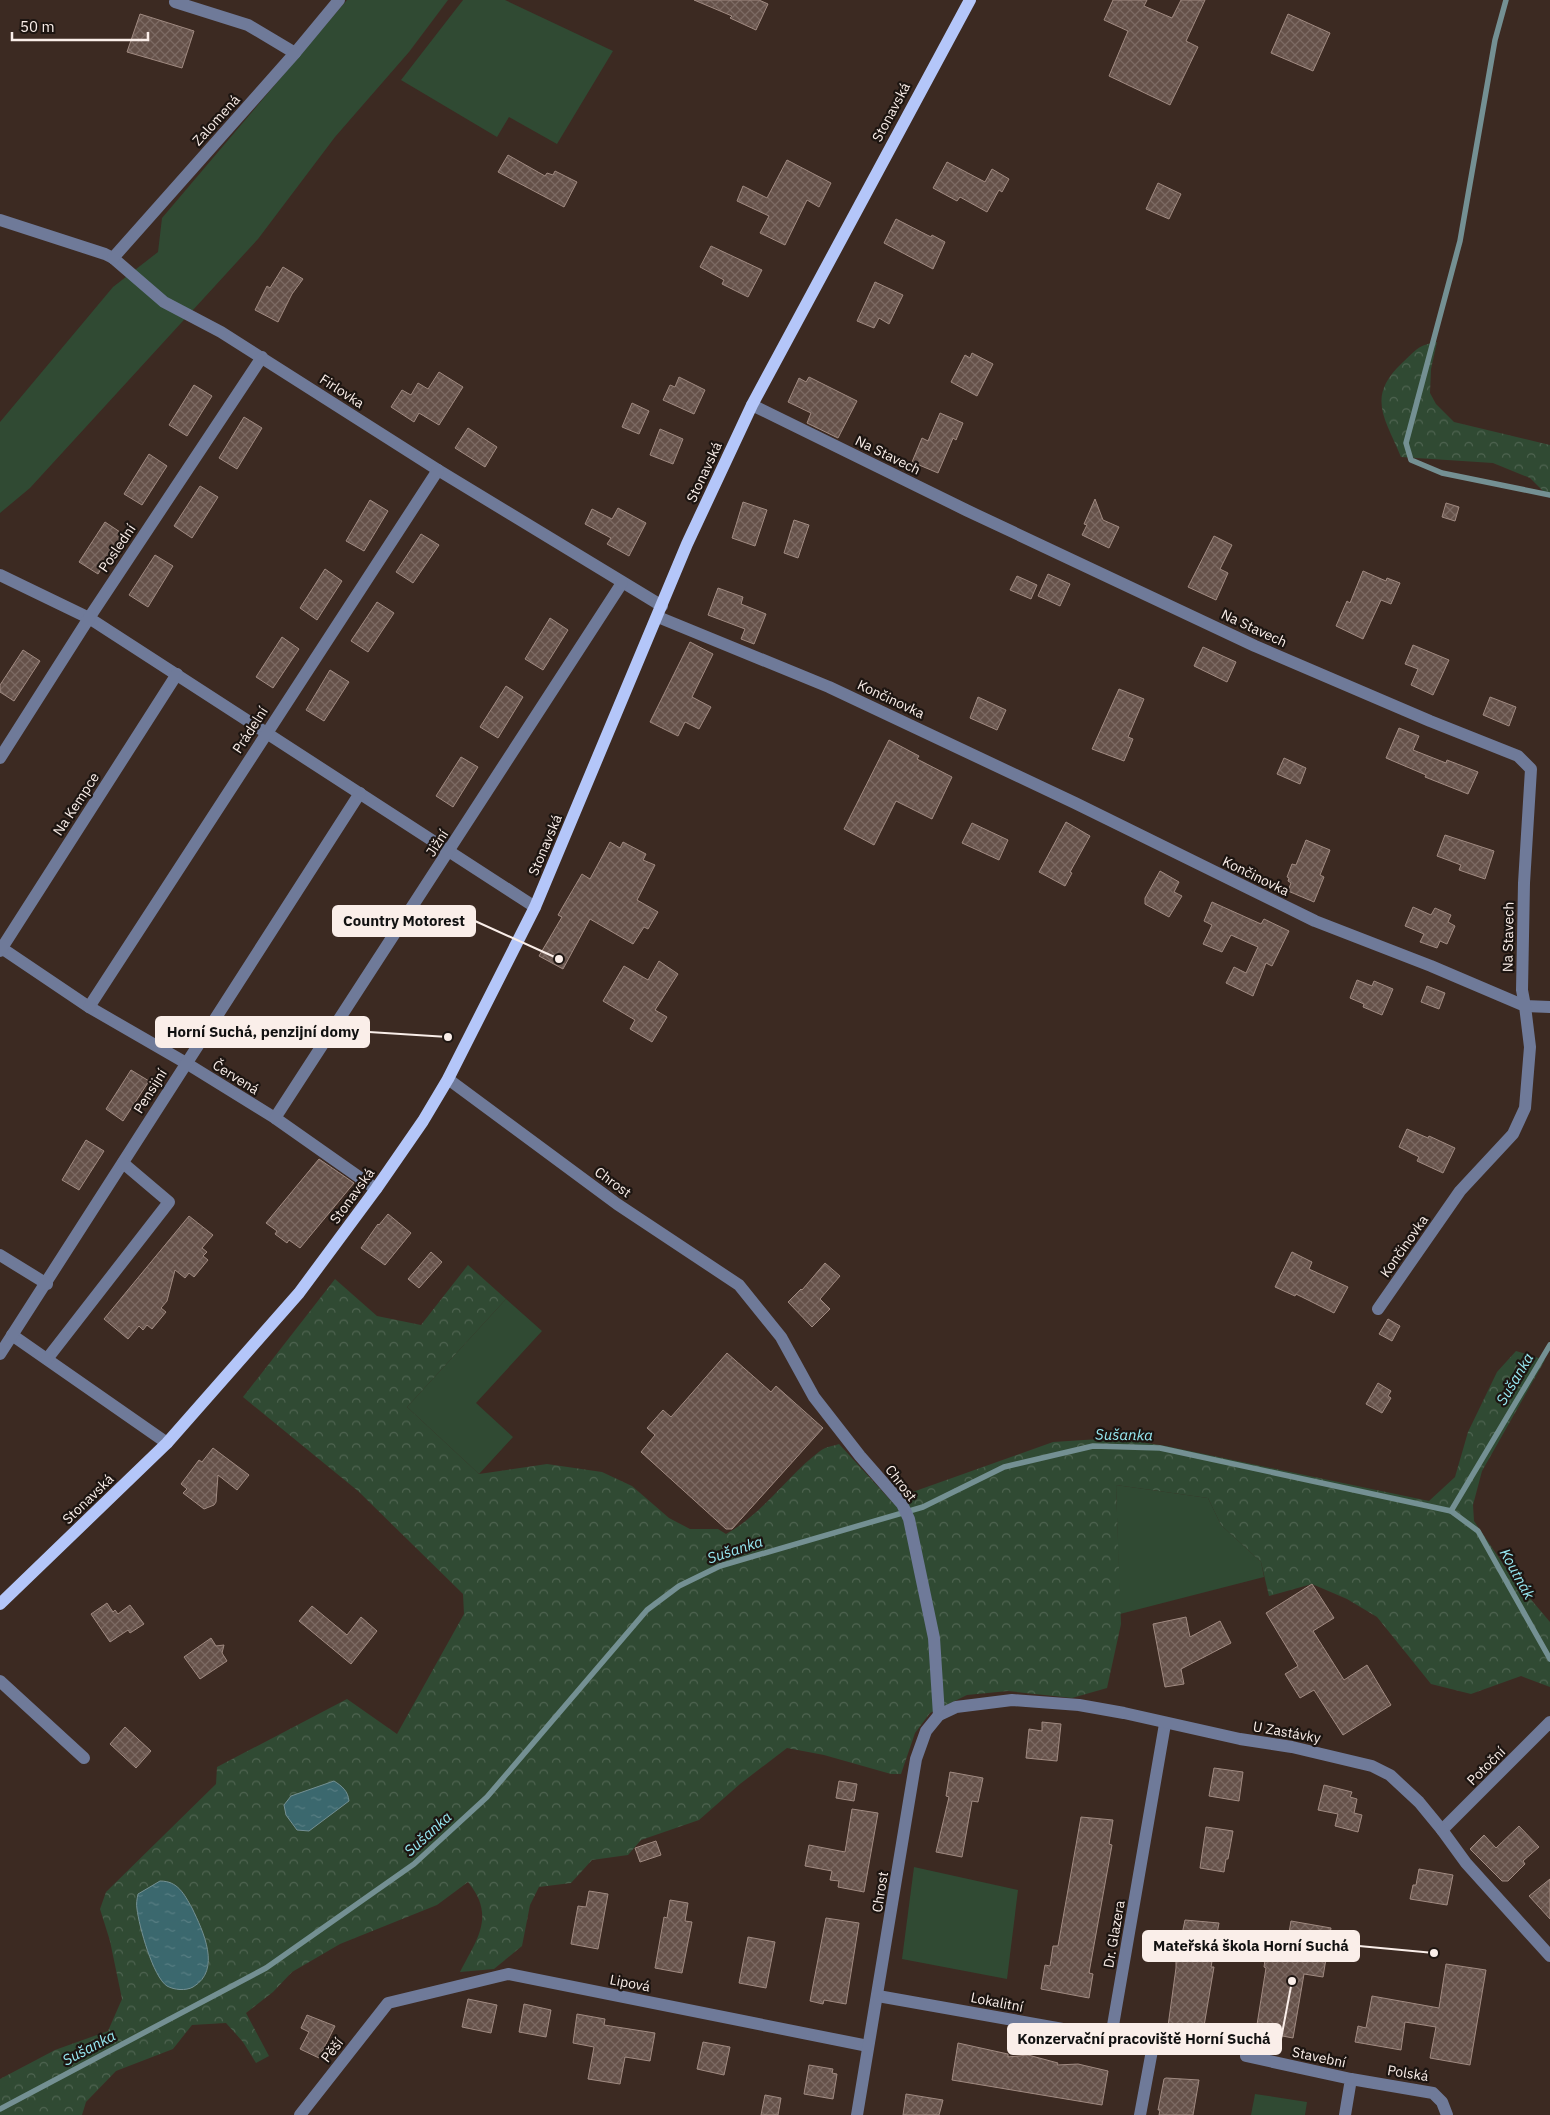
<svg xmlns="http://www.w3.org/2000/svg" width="1550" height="2115" font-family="'IBM Plex Sans',sans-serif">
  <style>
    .green { fill: #304a33 }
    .forest { fill: url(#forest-crowns) }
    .water { fill: url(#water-ripples); stroke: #749093 }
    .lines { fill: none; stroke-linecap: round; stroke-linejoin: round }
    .stream { stroke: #749093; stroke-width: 5.5 }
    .building { fill: url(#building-cross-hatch); stroke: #a08a81 }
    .minor { stroke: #6f7a99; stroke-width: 12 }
    .major { stroke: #b4c6f9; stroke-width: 12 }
    .labels { text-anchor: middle; stroke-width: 4.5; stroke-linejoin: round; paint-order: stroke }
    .street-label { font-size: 14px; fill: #faeee9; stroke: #1d1511 }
    .water-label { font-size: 15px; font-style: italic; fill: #97e9f3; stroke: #1d1511 }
    .leader { fill: none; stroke: #faeee9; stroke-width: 2 }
    .callout-dot { fill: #faeee9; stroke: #1d1511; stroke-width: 2 }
    .callout { fill: #faeee9; stroke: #faeee9; stroke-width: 2 }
    .callout-label { font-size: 15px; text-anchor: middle; font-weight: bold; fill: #111 }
  </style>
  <defs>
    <pattern id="forest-crowns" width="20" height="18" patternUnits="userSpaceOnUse" patternTransform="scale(1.25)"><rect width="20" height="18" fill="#304a33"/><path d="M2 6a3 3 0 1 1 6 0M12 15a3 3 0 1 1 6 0" fill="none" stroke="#4f6451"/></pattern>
    <pattern id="water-ripples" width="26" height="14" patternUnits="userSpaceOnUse" patternTransform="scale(1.25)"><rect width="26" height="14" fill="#3b686e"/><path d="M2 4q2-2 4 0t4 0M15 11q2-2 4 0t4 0" fill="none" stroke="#587e83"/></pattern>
    <pattern id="building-cross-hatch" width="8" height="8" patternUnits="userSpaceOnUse" patternTransform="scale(1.25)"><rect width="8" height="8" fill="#655149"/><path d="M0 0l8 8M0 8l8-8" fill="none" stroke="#7c6a63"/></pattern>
  </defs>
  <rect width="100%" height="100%" fill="#3c2a22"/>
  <g class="green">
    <polygon points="347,0 448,0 409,52 335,137 258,239 30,488 0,513 0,422 113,287 158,252 162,218"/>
    <polygon points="463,0 505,0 613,51 557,144 509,117 497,137 401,80"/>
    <polygon points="506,1299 542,1331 476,1403 513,1437 479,1474 407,1407"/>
    <polygon points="1116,1485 1208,1498 1221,1525 1261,1562 1264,1577 1120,1614"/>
    <polygon points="914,1867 1018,1890 1007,1979 902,1959"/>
    <polygon points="1255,2094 1307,2102 1305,2115 1251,2115"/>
  </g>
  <g class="forest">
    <path d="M1437,342L1431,369L1430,393L1436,404L1454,422L1550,445V498L1530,478L1493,463L1401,457C1385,418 1366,397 1402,363C1416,350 1418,345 1437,342Z"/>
    <path d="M468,1265L506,1299L407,1407L479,1474L547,1464L602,1472L632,1486L669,1518L690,1529H718L726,1534C763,1514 787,1476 820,1451C825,1447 833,1446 839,1444L893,1503L907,1494L1053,1442L1115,1438L1166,1446L1429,1501L1455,1477L1468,1432L1497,1372L1516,1351L1545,1360L1482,1471L1473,1505L1474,1521L1512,1577L1550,1622V1687L1521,1676L1471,1694L1431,1684L1377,1617L1347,1599L1312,1584L1269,1596L1261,1562L1221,1525L1208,1498L1116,1485L1121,1624L1107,1688L1072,1698L1008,1691L967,1695L930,1713L915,1733L901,1774H891L824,1755L787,1748L740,1784L699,1820L641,1840L628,1855L592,1860L571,1883L539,1887L530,1905L522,1946L494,1969L460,1972C477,1939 496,1916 468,1882L437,1905L340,1944L292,1972L273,1992L246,2013L269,2056L256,2063L243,2042L226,2023L192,2025L173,2049L116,2071L86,2102L82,2115H0V2079L55,2050L108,2031L122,1999L110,1941L100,1909L106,1892L216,1784L217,1767L347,1699L397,1734L464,1614L463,1594L358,1491L243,1397L335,1279L377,1316L421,1325Z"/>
  </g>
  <g class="water">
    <path d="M334,1781C342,1786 348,1791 349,1801L309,1831L297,1830L286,1815L284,1805L291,1796Z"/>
    <path d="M160,1881C178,1881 184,1894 192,1908C203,1931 222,1970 193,1987C186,1991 174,1990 167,1986C153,1977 139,1926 137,1909C136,1904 137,1899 138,1894Z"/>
  </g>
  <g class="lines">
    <g class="stream">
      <polyline points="1506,0 1495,40 1460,241 1406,443 1411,460 1442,473 1550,495"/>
      <polyline points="1451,1511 1478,1531 1550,1659"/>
      <polyline points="0,2109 266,1968 414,1864 487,1797 647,1610 679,1586 720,1566 923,1507 1004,1467 1093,1446 1160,1448 1451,1511 1550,1345"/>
    </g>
  </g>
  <g class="building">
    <polygon points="694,0 759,0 768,4 756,30 730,18 732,16"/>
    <polygon points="1113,0 1147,0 1144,6 1172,18 1181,0 1205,0 1186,41 1198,47 1170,105 1109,76 1128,31 1104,20"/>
    <polygon points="140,14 194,31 182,68 127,52"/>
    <polygon points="1288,14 1330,33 1313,71 1271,53"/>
    <polygon points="508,155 545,176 547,173 553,175 555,171 577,182 564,207 498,172"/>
    <polygon points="787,160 831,183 819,207 807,200 785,245 760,233 769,216 737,201 743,186 767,198"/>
    <polygon points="947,162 985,182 992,169 1009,179 1002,192 999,190 987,212 960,197 957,201 933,188"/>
    <polygon points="1158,183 1181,194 1169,219 1146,209"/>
    <polygon points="896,219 931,237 932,235 945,242 933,269 884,243"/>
    <polygon points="711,246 762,270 748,297 722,284 724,280 700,267"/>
    <polygon points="283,267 303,279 292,294 278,322 255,310 267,286 270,288"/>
    <polygon points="875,282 903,295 889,324 879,318 874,328 857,321"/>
    <polygon points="972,353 993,364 977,396 951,382 965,355 970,358"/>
    <polygon points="439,372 463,387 439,425 419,413 414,422 391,407 402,390 411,395 418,383 428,389"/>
    <polygon points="679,377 705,390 694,414 663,400 670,385 675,387"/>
    <polygon points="809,377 857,401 838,438 807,423 811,413 788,402 799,378 806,382"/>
    <polygon points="194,385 212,396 187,436 169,425"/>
    <polygon points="632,403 649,411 639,434 622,427"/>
    <polygon points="940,413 963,423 956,440 953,438 938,473 912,462 922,438 928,441"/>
    <polygon points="244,417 262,428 237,469 219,458"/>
    <polygon points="468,428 497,447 485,467 455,448"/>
    <polygon points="660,429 683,439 673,464 650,455"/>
    <polygon points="149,454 167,466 142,505 124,494"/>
    <polygon points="200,486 218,497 192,538 174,526"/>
    <polygon points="1095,499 1103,520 1119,527 1109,548 1082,535 1087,525 1084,524"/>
    <polygon points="370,500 388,511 364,551 346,541"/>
    <polygon points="743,502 767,510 755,546 732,538"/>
    <polygon points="1446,503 1459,507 1455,521 1442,517"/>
    <polygon points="618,508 646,523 629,556 607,544 611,538 585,524 592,509 612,519"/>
    <polygon points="794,520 809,525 798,558 784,553"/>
    <polygon points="105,522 123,534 98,574 79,562"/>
    <polygon points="421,534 439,545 413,583 396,572"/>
    <polygon points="1214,536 1232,545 1220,569 1228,573 1216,600 1188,587"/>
    <polygon points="155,555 173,566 148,607 129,595"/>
    <polygon points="325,569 342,581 317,620 300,608"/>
    <polygon points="1363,571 1386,581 1387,578 1400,583 1391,604 1381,600 1363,639 1336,626 1347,601 1350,603"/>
    <polygon points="1048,574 1070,584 1060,606 1038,596"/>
    <polygon points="1017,576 1037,585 1031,599 1010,590"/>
    <polygon points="718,588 743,597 741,604 766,614 754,644 741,639 745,629 708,615"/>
    <polygon points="377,602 394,613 368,652 351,641"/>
    <polygon points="550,618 568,630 543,670 525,659"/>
    <polygon points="282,637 299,649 273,688 256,677"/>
    <polygon points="690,642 713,654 692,697 711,707 699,729 685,722 678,736 650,722"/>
    <polygon points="1413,645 1449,660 1433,695 1411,685 1418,669 1405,664"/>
    <polygon points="1203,647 1236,662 1227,682 1194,666"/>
    <polygon points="23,650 40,661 14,701 0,692 0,685"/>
    <polygon points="330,670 349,682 324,721 306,710"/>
    <polygon points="506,686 523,697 498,738 480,727"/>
    <polygon points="1119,689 1144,699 1128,737 1133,739 1124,761 1092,749"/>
    <polygon points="978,697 1006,710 997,730 970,718"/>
    <polygon points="1490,697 1516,707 1509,726 1483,715"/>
    <polygon points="1399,728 1419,736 1413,750 1446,763 1447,760 1478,772 1468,794 1425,777 1426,775 1386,758"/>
    <polygon points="889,740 919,756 917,759 952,777 932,819 896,801 874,845 844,829"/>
    <polygon points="461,757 478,767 453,807 436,796"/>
    <polygon points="1284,758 1306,768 1300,784 1277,774"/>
    <polygon points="1066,822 1090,836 1070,872 1072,873 1065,886 1039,872"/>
    <polygon points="972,823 1008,840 999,860 962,843"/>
    <polygon points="1445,835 1494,851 1485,879 1459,870 1461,865 1437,856"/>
    <polygon points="1306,840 1330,850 1320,875 1324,877 1314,902 1288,891 1291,883 1288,881 1289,878 1287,877 1292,864 1296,865"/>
    <polygon points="610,842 620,848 623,842 646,854 643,860 655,865 637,900 658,912 648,929 644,927 633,944 590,919 563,969 539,956 562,917 558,915 582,874 590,879"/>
    <polygon points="1160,871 1179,882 1174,892 1182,896 1169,917 1145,904 1145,898"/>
    <polygon points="1212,902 1261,924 1264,919 1289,931 1272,966 1266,963 1253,996 1226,983 1234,967 1246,973 1258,947 1231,935 1222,952 1203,944 1212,925 1204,921"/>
    <polygon points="1413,907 1431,915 1435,908 1451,915 1448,922 1455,926 1447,944 1440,941 1437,948 1420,942 1424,934 1405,926"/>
    <polygon points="659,961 678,974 655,1010 667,1017 652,1042 630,1029 635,1020 603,1001 624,966 648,980"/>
    <polygon points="1357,980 1372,986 1374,981 1393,989 1382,1015 1363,1007 1364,1004 1350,998"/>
    <polygon points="1427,986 1445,993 1439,1009 1421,1002"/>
    <polygon points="131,1070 149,1081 123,1121 106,1109"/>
    <polygon points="1407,1129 1428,1138 1429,1136 1455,1148 1443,1173 1417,1161 1419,1157 1399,1147"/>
    <polygon points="86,1140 104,1151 79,1190 62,1180"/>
    <polygon points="319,1159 354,1183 300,1248 289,1240 287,1243 275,1234 277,1231 266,1223"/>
    <polygon points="388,1214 411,1233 385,1265 361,1248 378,1224 379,1225"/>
    <polygon points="189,1216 213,1235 202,1248 207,1252 203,1256 208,1260 194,1277 189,1273 185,1278 175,1270 167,1301 161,1308 166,1312 152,1329 147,1325 143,1330 139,1326 128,1339 104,1319"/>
    <polygon points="431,1252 442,1262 419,1288 408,1279"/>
    <polygon points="1292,1252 1312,1262 1309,1269 1348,1287 1334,1313 1296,1294 1295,1296 1275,1287"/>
    <polygon points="825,1263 840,1276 820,1299 830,1309 812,1327 788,1302 801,1289 802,1290"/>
    <polygon points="1388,1319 1400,1326 1392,1341 1379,1334"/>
    <polygon points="727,1353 771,1392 776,1386 823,1428 732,1529 726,1529 641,1452 655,1435 647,1428 663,1410 671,1417"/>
    <polygon points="1378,1383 1391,1391 1388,1396 1391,1398 1382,1413 1366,1404"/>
    <polygon points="213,1448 249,1475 237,1490 218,1475 216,1502 214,1505 204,1509 183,1493 187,1489 181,1484 199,1460 202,1462"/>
    <polygon points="1312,1584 1334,1618 1313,1631 1344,1680 1367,1665 1391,1705 1343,1735 1314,1690 1300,1698 1285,1674 1298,1666 1266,1613"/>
    <polygon points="107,1603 113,1612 115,1610 118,1614 130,1605 144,1624 130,1633 128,1630 110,1642 91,1614"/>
    <polygon points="312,1606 347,1635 361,1617 377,1631 351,1664 299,1621"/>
    <polygon points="1186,1617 1190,1637 1220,1621 1231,1643 1181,1669 1184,1684 1165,1687 1153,1624"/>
    <polygon points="211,1638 216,1646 224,1645 222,1653 227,1661 200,1679 184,1657"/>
    <polygon points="1042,1722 1061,1724 1057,1761 1026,1758 1029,1729 1042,1731"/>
    <polygon points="125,1727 151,1751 136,1768 110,1744"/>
    <polygon points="1214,1768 1243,1772 1239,1801 1209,1796"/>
    <polygon points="950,1772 983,1778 978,1802 972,1801 962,1857 936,1852 949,1797 946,1796"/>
    <polygon points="839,1781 857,1784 854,1801 836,1798"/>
    <polygon points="1324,1785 1352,1792 1350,1797 1357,1799 1354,1813 1362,1815 1358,1832 1335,1826 1338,1814 1318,1810"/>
    <polygon points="852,1809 878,1813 864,1892 838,1887 839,1881 830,1880 832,1871 805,1866 809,1845 845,1852"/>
    <polygon points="1081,1817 1113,1820 1109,1844 1112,1845 1089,1973 1093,1974 1089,1998 1041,1989 1045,1965 1050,1966 1053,1946 1058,1946"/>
    <polygon points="1519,1826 1539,1847 1523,1861 1525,1864 1508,1881 1502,1881 1470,1849 1484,1835 1496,1848"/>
    <polygon points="1206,1827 1233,1831 1228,1859 1226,1859 1224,1872 1200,1868"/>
    <polygon points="656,1841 661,1855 640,1862 635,1848"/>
    <polygon points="1419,1869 1453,1875 1447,1905 1410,1899 1413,1885 1416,1885"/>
    <polygon points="1550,1879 1550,1919 1529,1896"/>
    <polygon points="589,1891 608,1894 598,1949 571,1944 578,1906 586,1907"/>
    <polygon points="670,1900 688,1903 685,1921 692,1922 682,1973 655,1968 664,1917 667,1918"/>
    <polygon points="826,1918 859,1923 846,2004 824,2000 823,2004 810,2001"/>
    <polygon points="1185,1920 1219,1923 1211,1967 1214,1967 1203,2032 1168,2026 1176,1968 1176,1943 1180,1944"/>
    <polygon points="1291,1921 1331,1928 1323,1977 1304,1974 1293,2038 1256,2031 1266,1968 1264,1967 1267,1947 1286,1950"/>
    <polygon points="748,1937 775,1942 766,1988 739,1983"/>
    <polygon points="1446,1964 1486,1970 1470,2065 1430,2058 1436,2027 1405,2022 1401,2050 1355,2042 1358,2026 1366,2028 1372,1996 1439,2008"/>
    <polygon points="468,1999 497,2005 491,2033 462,2027"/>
    <polygon points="524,2004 551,2010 546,2037 519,2032"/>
    <polygon points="577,2014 605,2019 604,2025 655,2033 650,2061 625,2057 620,2084 588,2079 594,2047 573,2043"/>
    <polygon points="307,2015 335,2026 319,2058 300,2049 309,2032 301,2028"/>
    <polygon points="703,2042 730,2047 724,2075 697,2069"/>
    <polygon points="958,2043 1008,2054 1008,2057 1028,2055 1058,2063 1057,2065 1078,2064 1108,2071 1102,2105 952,2080"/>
    <polygon points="809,2065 833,2069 832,2073 837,2074 833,2099 804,2094"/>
    <polygon points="1166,2078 1199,2080 1193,2115 1159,2115 1160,2110 1158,2110 1164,2079"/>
    <polygon points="906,2094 943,2100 939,2115 903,2115"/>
    <polygon points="765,2095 781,2098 778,2115 761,2115"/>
  </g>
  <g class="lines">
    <g class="minor">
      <polyline points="175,2 248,25 295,53"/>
      <polyline points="0,220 105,254 113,258 164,302 221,332 438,470 662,606"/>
      <polyline points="113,258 295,53 339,0"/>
      <polyline points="752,405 966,510 1255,646 1430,721 1518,756 1531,769 1524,883 1522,990 1525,1006 1550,1007"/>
      <polyline points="0,575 89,618 535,907"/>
      <polyline points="658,617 829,687 1075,803 1315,921 1431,966 1525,1006 1530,1047 1525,1108 1513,1134 1460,1191 1378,1309"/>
      <polyline points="0,758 89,618 262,357"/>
      <polyline points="0,947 89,1007 186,1063 275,1118 376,1189"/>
      <polyline points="0,951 177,674"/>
      <polyline points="89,1007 438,470"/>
      <polyline points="448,1079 617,1204 739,1285 781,1337 814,1397 860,1456 902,1504 909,1519 934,1638 939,1715"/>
      <polyline points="275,1118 622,583"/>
      <polyline points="0,1255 47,1284"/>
      <polyline points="12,1335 167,1443"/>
      <polyline points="0,1354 360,793"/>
      <polyline points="47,1359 169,1202 123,1163"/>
      <polyline points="0,1681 84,1758"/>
      <polyline points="1442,1830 1550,1722"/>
      <polyline points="878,1996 1153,2045 1140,2115"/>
      <polyline points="1111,2037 1165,1724"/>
      <polyline points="1246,2056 1351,2079 1345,2115"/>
      <polyline points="1351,2079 1433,2093 1442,2102 1447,2115"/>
      <polyline points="300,2115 388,2003 508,1974 868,2046"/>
      <polyline points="857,2115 916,1759 926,1731 939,1715 956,1707 1012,1700 1079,1705 1124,1713 1240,1739 1292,1747 1372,1766 1390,1775 1419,1802 1442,1830 1466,1863 1550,1956"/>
    </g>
    <polyline class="major" points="0,1604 167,1443 299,1293 376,1189 423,1121 448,1079 535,907 687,544 752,405 970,0"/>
  </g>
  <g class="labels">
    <g class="street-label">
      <text transform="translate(891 112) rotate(-62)" y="5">Stonavská</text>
      <text transform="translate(216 120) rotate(-48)" y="5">Zalomená</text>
      <text transform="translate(342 391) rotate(33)" y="5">Firlovka</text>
      <text transform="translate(888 455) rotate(26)" y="5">Na Stavech</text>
      <text transform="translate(704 472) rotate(-65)" y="5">Stonavská</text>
      <text transform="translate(117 548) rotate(-56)" y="5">Poslední</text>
      <text transform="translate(1254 628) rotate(25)" y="5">Na Stavech</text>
      <text transform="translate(891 699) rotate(25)" y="5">Končinovka</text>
      <text transform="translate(250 730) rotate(-57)" y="5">Prádelní</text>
      <text transform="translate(76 804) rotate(-57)" y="5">Na Kempce</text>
      <text transform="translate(437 843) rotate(-57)" y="5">Jižní</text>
      <text transform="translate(545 845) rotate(-67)" y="5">Stonavská</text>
      <text transform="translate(1256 876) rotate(26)" y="5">Končinovka</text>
      <text transform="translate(1508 937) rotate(-89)" y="5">Na Stavech</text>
      <text transform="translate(236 1077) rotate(32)" y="5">Červená</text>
      <text transform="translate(150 1091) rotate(-58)" y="5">Pensijní</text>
      <text transform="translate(613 1182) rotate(36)" y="5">Chrost</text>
      <text transform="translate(352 1196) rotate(-54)" y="5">Stonavská</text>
      <text transform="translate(1404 1246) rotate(-55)" y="5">Končinovka</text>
      <text transform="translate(901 1483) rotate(52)" y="5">Chrost</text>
      <text transform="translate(88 1499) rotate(-44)" y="5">Stonavská</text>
      <text transform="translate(1287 1732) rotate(10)" y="5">U Zastávky</text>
      <text transform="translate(1486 1766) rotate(-45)" y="5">Potoční</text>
      <text transform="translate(880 1892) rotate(-81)" y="5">Chrost</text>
      <text transform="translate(1114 1934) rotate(-80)" y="5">Dr. Glazera</text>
      <text transform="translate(630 1983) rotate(11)" y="5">Lipová</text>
      <text transform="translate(997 2002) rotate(11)" y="5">Lokalitní</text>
      <text transform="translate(332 2050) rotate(-52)" y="5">Pěší</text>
      <text transform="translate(1319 2057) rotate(12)" y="5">Stavební</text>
      <text transform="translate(1408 2073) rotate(9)" y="5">Polská</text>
    </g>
    <g class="water-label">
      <text transform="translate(1515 1379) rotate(-59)" y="5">Sušanka</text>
      <text transform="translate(1124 1435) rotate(1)" y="5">Sušanka</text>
      <text transform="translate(735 1550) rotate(-18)" y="5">Sušanka</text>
      <text transform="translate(1517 1574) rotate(61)" y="5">Koutnák</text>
      <text transform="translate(428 1834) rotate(-42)" y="5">Sušanka</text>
      <text transform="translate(89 2048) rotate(-28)" y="5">Sušanka</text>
    </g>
  </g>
  <path class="leader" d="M559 959L475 921M448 1037L369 1032M1434 1953L1359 1946M1292 1981L1281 2039"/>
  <g class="callout-dot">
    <circle cx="559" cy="959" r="5"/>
    <circle cx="448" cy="1037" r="5"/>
    <circle cx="1434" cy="1953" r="5"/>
    <circle cx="1292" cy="1981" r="5"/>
  </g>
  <g class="callout">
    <rect x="333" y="906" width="142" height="30" rx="5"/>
    <rect x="156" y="1017" width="213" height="30" rx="5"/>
    <rect x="1143" y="1931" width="216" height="30" rx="5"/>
    <rect x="1008" y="2024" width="273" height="30" rx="5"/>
  </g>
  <g class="callout-label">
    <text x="404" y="926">Country Motorest</text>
    <text x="263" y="1037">Horní Suchá, penzijní domy</text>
    <text x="1251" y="1951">Mateřská škola Horní Suchá</text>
    <text x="1144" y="2044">Konzervační pracoviště Horní Suchá</text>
  </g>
  <path d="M12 32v8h136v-8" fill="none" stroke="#faeee9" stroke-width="2.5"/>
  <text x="20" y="32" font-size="15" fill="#faeee9" stroke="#1d1511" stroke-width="4" paint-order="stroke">50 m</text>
</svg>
